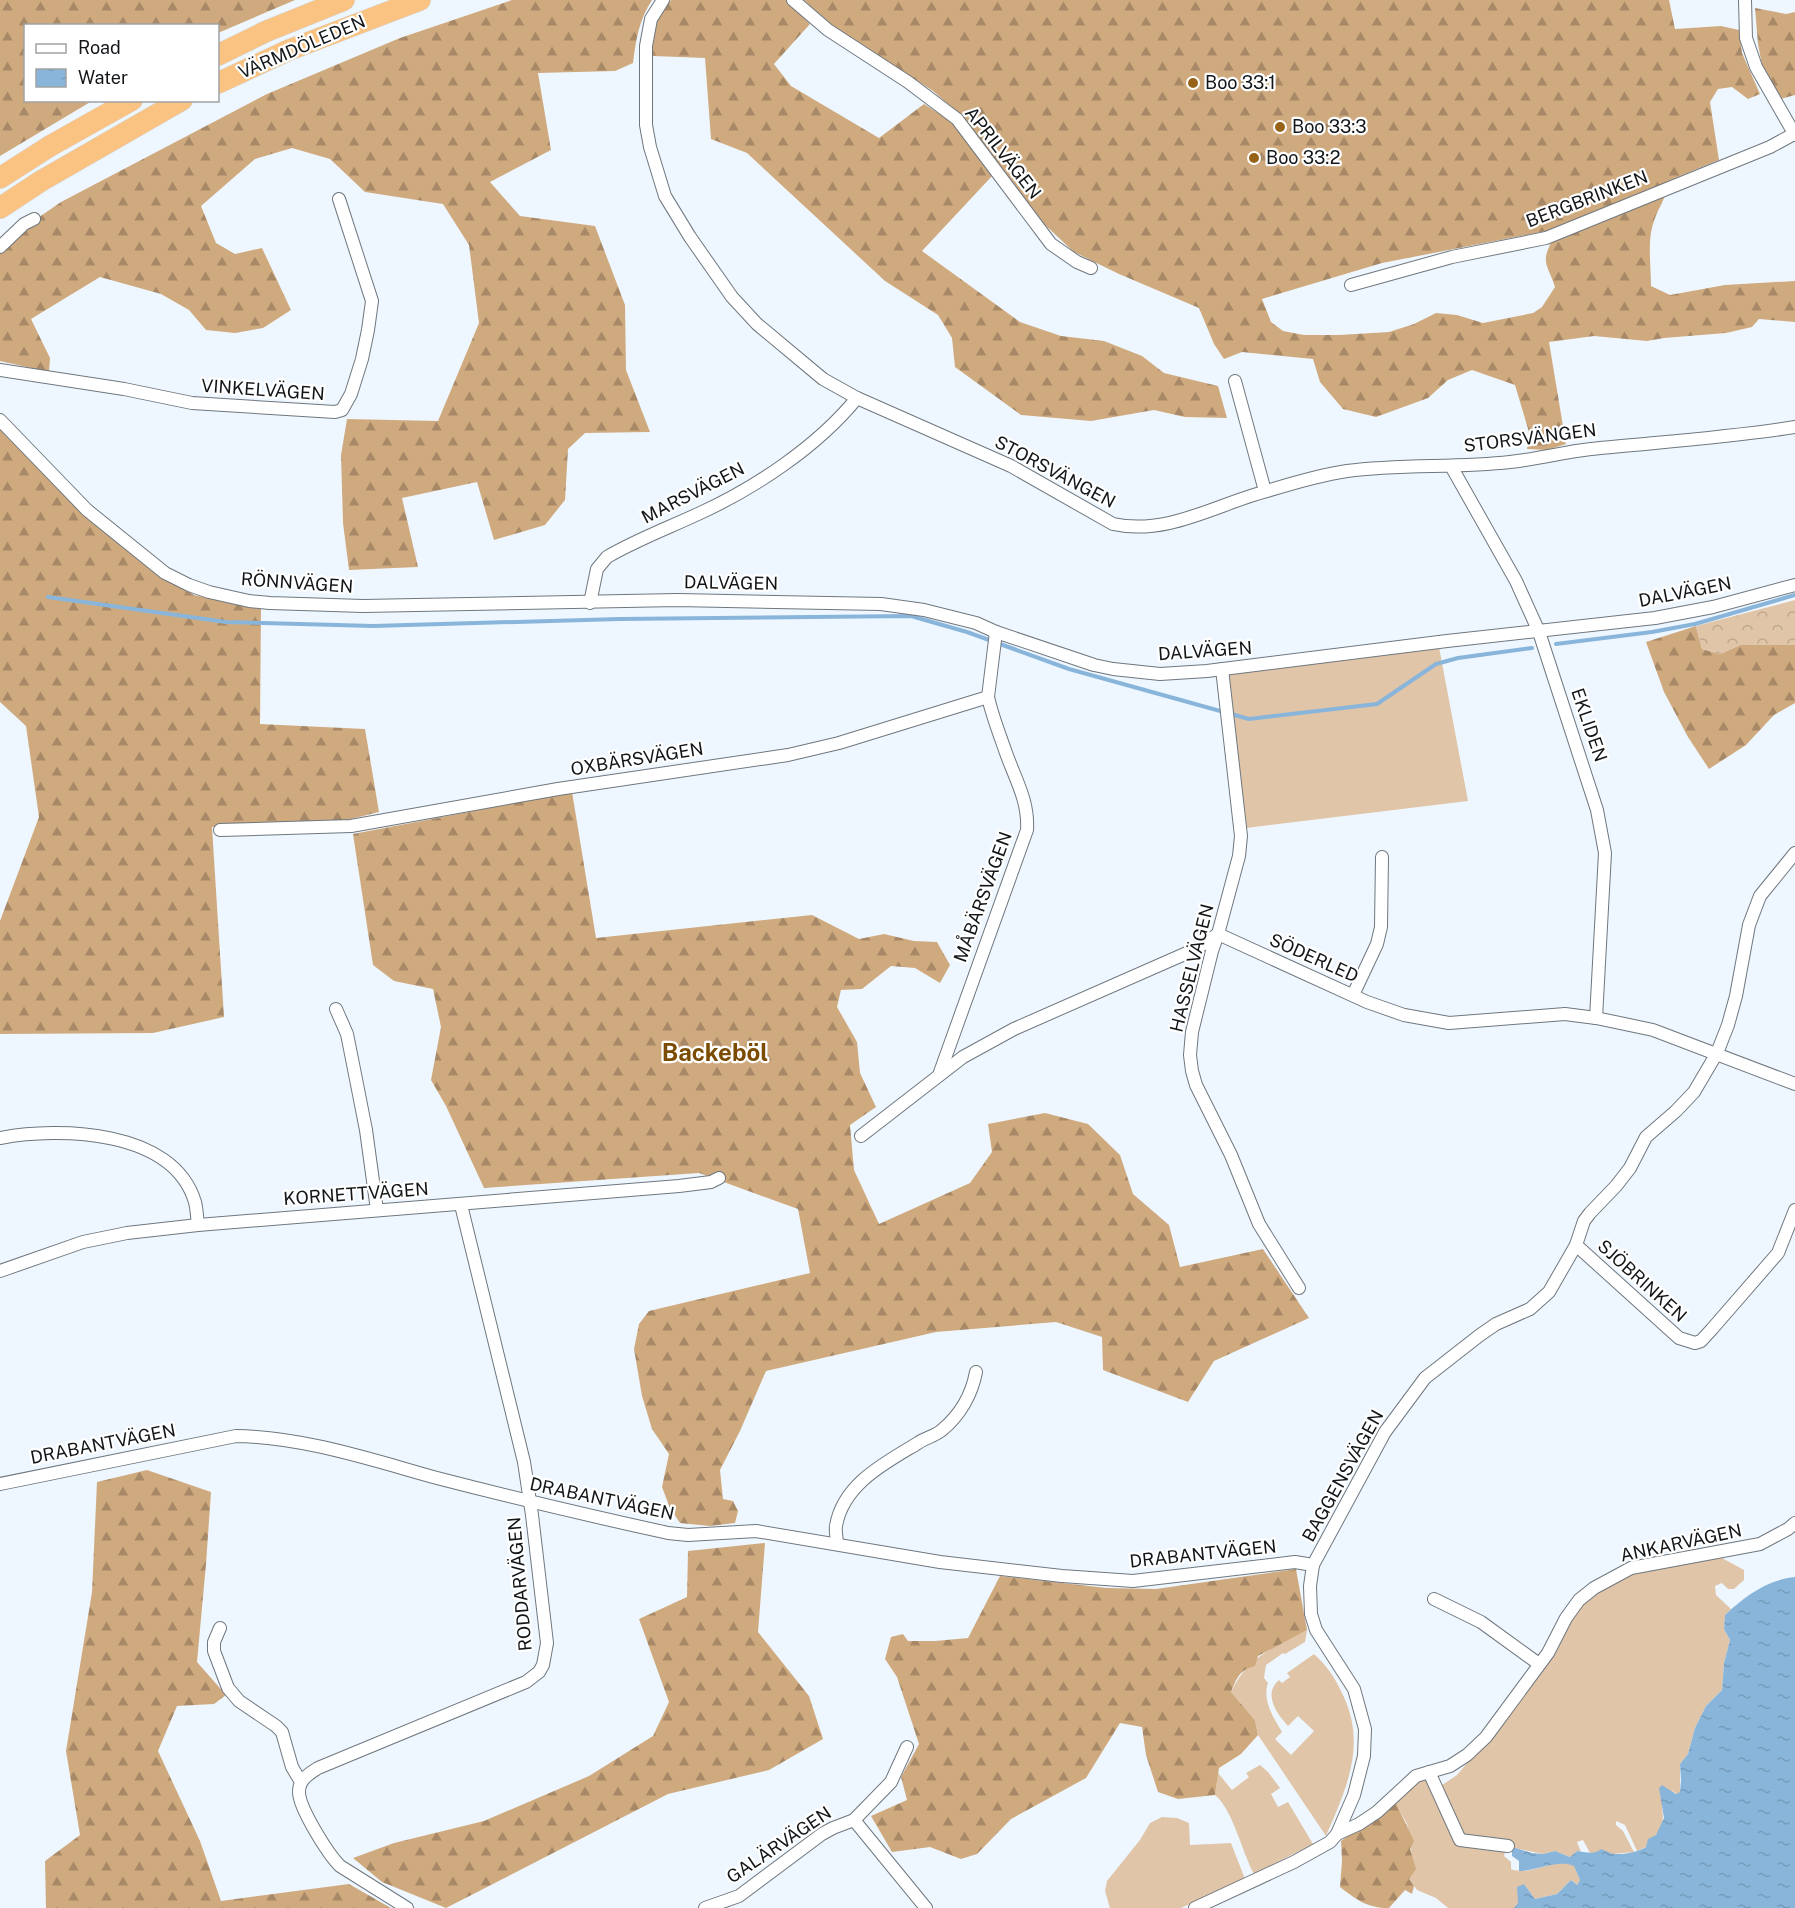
<svg xmlns="http://www.w3.org/2000/svg" width="1795" height="1908" font-family="'Public Sans',sans-serif">
  <style>
    .grass { fill: #e0c5a8 }
    .forest { fill: url(#forest-firs); fill-rule: evenodd }
    .park { fill: url(#park-crowns) }
    .water { fill: url(#water-ripples) }
    .lines { fill: none; stroke-linecap: round; stroke-linejoin: round }
    .stream { stroke: #89b5db; stroke-width: 4 }
    .minor-casing { stroke: #6f777e; stroke-width: 14 }
    .motorway-casing { stroke: #d5d5d6; stroke-width: 22 }
    .minor { stroke: #fff; stroke-width: 12 }
    .motorway { stroke: #fbc382; stroke-width: 21 }
    .poi-dot { fill: #976319; stroke: #fff; stroke-width: 2 }
    .labels { text-anchor: middle; stroke-width: 4.5; stroke-linejoin: round; paint-order: stroke }
    .street-label { font-size: 18px; fill: #131619; stroke: #fff }
    .poi-label { font-size: 18px; fill: #131619; stroke: #fff; text-anchor: start }
    .district-label { font-size: 24px; font-weight: bold; fill: #7a4b00; stroke: #fff }
  </style>
  <defs>
    <pattern id="forest-firs" width="22" height="20" patternUnits="userSpaceOnUse" patternTransform="scale(1.5)"><rect width="22" height="20" fill="#d0aa7f"/><path d="M5 1l3.5 6h-7zM16 11l3.5 6h-7z" fill="#a88967"/></pattern>
    <pattern id="park-crowns" width="20" height="18" patternUnits="userSpaceOnUse" patternTransform="scale(1.5)"><rect width="20" height="18" fill="#e0c5a8"/><path d="M2 6a3 3 0 1 1 6 0M12 15a3 3 0 1 1 6 0" fill="none" stroke="#bfa890"/></pattern>
    <pattern id="water-ripples" width="26" height="14" patternUnits="userSpaceOnUse" patternTransform="scale(1.5)"><rect width="26" height="14" fill="#89b5db"/><path d="M2 4q2-2 4 0t4 0M15 11q2-2 4 0t4 0" fill="none" stroke="#759bbb"/></pattern>
  </defs>
  <rect width="100%" height="100%" fill="#eef7ff"/>
  <g class="grass">
    <polygon points="1439,647 1468,801 1246,828 1228,672"/>
    <path d="M1722,1558L1744,1570V1580L1734,1589H1728L1722,1583L1715,1586L1716,1595L1731,1609L1725,1615L1724,1629L1730,1640L1724,1663L1722,1690L1706,1706L1695,1728L1688,1754L1680,1764V1792L1677,1794L1672,1791L1662,1808C1664,1818 1663,1828 1655,1836C1651,1841 1648,1841 1646,1847L1637,1851L1625,1825L1616,1821V1825L1623,1831L1634,1852L1612,1854L1590,1853L1583,1840L1577,1842L1581,1852L1577,1851L1570,1857L1555,1851L1543,1854L1462,1837L1439,1789L1442,1785L1457,1775L1488,1738L1584,1602L1602,1587L1641,1569Z"/>
    <path d="M1307,1630L1305,1642L1285,1654L1283,1653L1266,1665L1264,1678L1268,1683C1262,1700 1273,1717 1282,1732L1275,1739L1291,1755L1314,1731L1298,1716L1288,1726C1276,1713 1263,1694 1279,1680L1282,1683L1290,1677L1287,1673L1314,1654C1326,1665 1334,1676 1341,1691C1368,1743 1347,1787 1326,1836L1258,1735L1255,1720L1231,1692C1248,1656 1274,1647 1307,1630Z"/>
    <path d="M1260,1765L1268,1772L1280,1788L1271,1794L1278,1807L1288,1802L1313,1844L1254,1874C1242,1852 1233,1810 1215,1795L1218,1773L1232,1790L1249,1777L1246,1773Z"/>
    <path d="M1426,1779L1459,1841L1506,1849L1504,1856L1511,1862V1869C1533,1877 1553,1857 1574,1865L1580,1880L1577,1885L1571,1880L1557,1894L1535,1899L1524,1884L1518,1903L1514,1908H1448L1436,1898L1417,1890L1409,1879L1412,1858L1407,1824L1395,1802L1415,1781Z"/>
    <polygon points="1162,1817 1177,1818 1189,1823 1190,1845 1231,1843 1245,1879 1181,1908 1110,1908 1105,1891 1107,1881 1140,1840 1150,1823"/>
  </g>
  <g class="forest">
    <polygon points="0,0 295,0 218,33 218,26 26,26 26,100 92,101 0,156"/>
    <path d="M512,0H652C639,20 636,39 633,63L615,71L538,73L551,150L490,182L520,216L595,226L625,305L626,370L650,432L585,433L568,449L565,500L545,525L494,540L477,482L402,498L418,567L349,570L343,523L341,455L347,419L438,421L479,323L469,245L443,204L365,192L330,159L292,148L255,159L201,206L216,243L235,254L262,248L291,310L263,328L235,333L206,330L189,310L161,294L100,277L31,319L50,358L49,372L0,361V244L61,202L267,94L400,38Z"/>
    <path d="M671,0H786L810,24L774,64L791,86L879,138L924,104L952,122L993,175L922,251L1020,322L1061,336L1104,341L1142,356L1164,373L1218,386L1227,418L1185,417L1154,410L1091,421L1021,415L955,367L952,338L938,315L885,281L747,153L711,139L705,58L653,56C653,30 654,20 671,0Z"/>
    <path d="M804,0H1669L1675,29L1721,26L1739,30L1742,53L1760,94L1748,99L1732,87L1718,89L1710,102L1719,160L1668,181C1666,200 1660,204 1654,221C1647,240 1651,265 1651,286L1670,295L1725,285L1795,281V322L1759,319L1752,327L1726,333L1664,338L1647,341L1594,336L1549,342L1566,444L1547,450L1527,449L1529,432L1515,385L1472,370L1448,380L1428,398L1376,417L1343,409L1320,382L1313,359L1242,352L1224,359L1214,344L1199,308L1119,274L1074,252L1044,224L964,118L933,91L826,21ZM1547,231L1552,241C1540,263 1548,265 1555,287L1542,307L1533,313L1483,323L1457,315L1436,313L1414,324L1389,332L1339,335H1304L1283,331L1271,322L1262,299L1382,263Z"/>
    <polygon points="1755,8 1786,14 1795,12 1795,95 1777,100 1763,70 1758,44"/>
    <polygon points="0,427 68,499 153,571 194,595 261,609 260,724 365,729 379,812 343,821 212,827 224,1017 153,1033 0,1034 0,921 39,817 26,726 0,702"/>
    <polygon points="1696,626 1702,649 1720,654 1740,645 1795,645 1795,703 1774,715 1746,745 1709,769 1688,737 1664,692 1646,642"/>
    <polygon points="572,792 596,938 812,915 859,939 884,934 914,941 937,942 950,965 940,983 915,968 891,966 862,989 841,990 837,1007 857,1042 860,1073 876,1107 850,1125 854,1170 879,1224 970,1183 992,1152 988,1124 1045,1113 1088,1124 1120,1155 1133,1194 1169,1225 1180,1267 1263,1249 1309,1318 1214,1361 1188,1402 1103,1370 1102,1337 1056,1322 936,1332 766,1371 740,1431 720,1470 723,1499 733,1501 738,1511 735,1523 710,1526 680,1523 670,1508 662,1487 669,1454 652,1429 642,1396 634,1349 639,1324 649,1311 810,1273 798,1209 699,1173 484,1188 446,1106 431,1080 441,1027 433,989 394,981 373,965 353,834"/>
    <polygon points="147,1470 211,1492 206,1564 197,1662 226,1695 214,1704 177,1706 158,1751 200,1841 221,1901 349,1884 391,1908 46,1908 45,1861 80,1835 66,1751 92,1592 97,1482"/>
    <polygon points="765,1543 758,1632 809,1696 823,1739 769,1770 668,1794 446,1908 382,1882 353,1858 394,1843 484,1821 589,1776 653,1736 669,1702 639,1619 687,1597 688,1551"/>
    <path d="M1296,1569L1307,1630L1258,1656L1255,1666C1239,1670 1237,1678 1231,1692L1255,1720L1258,1735L1241,1754L1219,1768L1215,1795L1178,1799L1158,1792L1146,1755L1142,1727L1120,1723L1086,1778L1011,1819L977,1854L961,1859L930,1847L892,1852L871,1816L907,1800L901,1777L919,1744L897,1677L885,1659L891,1637L903,1634L908,1641H935L968,1638L1000,1576L1107,1588L1156,1589Z"/>
    <path d="M1395,1801L1414,1841L1410,1849L1416,1869L1409,1879L1414,1886L1412,1894L1405,1890L1389,1908C1367,1908 1357,1900 1340,1887L1342,1861L1341,1841Z"/>
  </g>
  <polygon class="park" points="1795,600 1795,645 1740,645 1720,654 1702,649 1696,626"/>
  <path class="water" d="M1795,1577V1908H1514L1518,1903L1517,1887L1524,1884L1535,1899L1557,1894L1571,1880L1577,1885L1580,1880L1574,1866C1557,1859 1537,1871 1519,1871V1861L1512,1856V1847L1532,1853L1543,1854L1555,1851L1570,1857L1577,1851C1585,1852 1595,1855 1601,1849C1605,1850 1607,1852 1610,1853C1620,1856 1638,1852 1646,1847L1648,1839L1656,1835L1664,1818L1659,1788L1662,1785L1676,1794L1680,1792L1681,1780L1680,1764L1688,1754L1695,1728L1706,1706L1722,1690L1724,1663L1730,1640L1724,1629L1725,1615C1745,1596 1767,1580 1795,1577Z"/>
  <g class="lines">
    <g class="stream">
      <polyline points="48,597 226,622 373,626 619,619 911,616 967,632 1069,669 1249,719 1377,704 1436,664 1458,658 1532,648"/>
      <polyline points="1556,644 1652,632 1695,624 1795,595"/>
    </g>
    <g class="minor-casing">
      <g id="minor">
        <path d="M663,0L651,19L646,46V125L650,147L665,196L690,237L732,297L757,324L823,379L857,398L1011,466L1113,524C1167,536 1217,504 1267,491C1293,483 1320,475 1347,471C1401,464 1456,468 1510,462C1538,459 1564,452 1591,449C1659,442 1727,438 1795,427"/>
        <polyline points="793,0 828,30 908,82 957,119 1051,244 1077,262 1091,268"/>
        <polyline points="1745,0 1746,38 1756,67 1795,135"/>
        <polyline points="0,247 24,224 34,219"/>
        <polyline points="1351,285 1452,257 1546,238 1770,147 1794,134"/>
        <polyline points="0,370 124,389 192,403 335,412 342,410 351,394 362,359 368,330 372,301 339,199"/>
        <polyline points="1235,381 1265,491"/>
        <polyline points="0,420 87,510 165,573 189,585 209,592 249,601 270,603 363,606 677,600 881,604 924,610 976,623 996,632 1094,665 1113,669 1160,674 1207,671 1447,641 1655,618 1713,607 1795,585"/>
        <polyline points="1451,466 1516,581 1539,632 1597,810 1605,853 1596,1018"/>
        <path d="M590,603L597,569L607,557C636,540 668,528 698,514C755,488 817,447 857,398"/>
        <polyline points="1222,669 1241,836 1239,856 1218,934 1212,951 1192,1032 1190,1055 1192,1071 1196,1085 1231,1155 1259,1224 1299,1288"/>
        <polyline points="220,830 351,826 558,789 788,755 839,743 988,697 996,632"/>
        <polyline points="1353,995 1377,944 1381,927 1382,857"/>
        <polyline points="336,1009 347,1034 352,1059 366,1130 377,1210"/>
        <path d="M939,1075L1027,830C1029,800 1014,777 1005,750C999,733 992,715 988,697"/>
        <polyline points="861,1136 963,1057 1014,1029 1196,949 1218,934 1367,1002 1404,1015 1449,1023 1565,1014 1596,1018 1653,1030 1795,1084"/>
        <path d="M0,1138C59,1127 173,1129 195,1202C197,1210 197,1218 198,1225"/>
        <polyline points="1576,1245 1679,1338 1695,1343 1701,1341 1712,1329 1778,1253 1795,1210"/>
        <polyline points="0,1271 83,1242 127,1233 198,1225 679,1186 711,1182 719,1178"/>
        <path d="M0,1484L236,1436C304,1437 372,1460 437,1478C514,1498 591,1516 668,1533L688,1535L756,1531L940,1562L1062,1576L1133,1581L1295,1562L1313,1565"/>
        <path d="M837,1544C837,1538 835,1531 836,1526C843,1484 885,1463 918,1443C925,1438 935,1436 942,1430C960,1415 972,1394 976,1372"/>
        <polyline points="1434,1599 1481,1622 1539,1664"/>
        <polyline points="220,1628 214,1642 214,1651 228,1688 239,1701 276,1726 282,1732 292,1767 301,1782"/>
        <polyline points="1429,1772 1460,1840 1508,1846"/>
        <polyline points="854,1820 926,1908"/>
        <polyline points="1337,1834 1359,1824 1377,1812 1416,1776 1450,1766 1467,1755 1486,1737 1548,1653 1566,1618 1579,1600 1594,1588 1631,1568 1760,1544 1788,1529 1795,1523"/>
        <path d="M407,1908L340,1866C328,1854 299,1808 299,1792C299,1779 309,1774 318,1768L526,1682L539,1672L543,1665L547,1643L532,1515L524,1462L461,1205"/>
        <polyline points="705,1908 739,1896 822,1834 833,1828 854,1820 891,1782 907,1747"/>
        <polyline points="1195,1908 1294,1862 1330,1842 1337,1834 1354,1795 1364,1756 1365,1729 1354,1689 1316,1630 1311,1614 1310,1586 1313,1565 1385,1432 1425,1378 1480,1335 1496,1324 1530,1309 1549,1292 1576,1245 1584,1221 1590,1213 1616,1186 1630,1168 1646,1137 1676,1111 1694,1092 1717,1053 1728,1025 1736,996 1749,925 1760,896 1795,853"/>
      </g>
    </g>
    <g class="motorway-casing">
      <g id="motorway">
        <polyline points="218,55 267,31 344,0"/>
        <polyline points="218,83 289,50 420,0"/>
        <polyline points="0,178 50,146 132,100"/>
        <polyline points="0,208 41,181 182,100"/>
      </g>
    </g>
    <use href="#minor" class="minor"/>
    <use href="#motorway" class="motorway"/>
  </g>
  <g class="poi-dot">
    <circle cx="1193" cy="83" r="6"/>
    <circle cx="1280" cy="127" r="6"/>
    <circle cx="1254" cy="158" r="6"/>
  </g>
  <g class="labels">
    <g class="street-label">
      <text transform="translate(302 47) rotate(-23)" y="6">VÄRMDÖLEDEN</text>
      <text transform="translate(1003 153) rotate(52)" y="6">APRILVÄGEN</text>
      <text transform="translate(1587 199) rotate(-21)" y="6">BERGBRINKEN</text>
      <text transform="translate(263 390) rotate(4)" y="6">VINKELVÄGEN</text>
      <text transform="translate(1530 438) rotate(-7)" y="6">STORSVÄNGEN</text>
      <text transform="translate(1055 472) rotate(28)" y="6">STORSVÄNGEN</text>
      <text transform="translate(693 493) rotate(-27)" y="6">MARSVÄGEN</text>
      <text transform="translate(297 583) rotate(4)" y="6">RÖNNVÄGEN</text>
      <text transform="translate(731 583) rotate(1)" y="6">DALVÄGEN</text>
      <text transform="translate(1685 592) rotate(-11)" y="6">DALVÄGEN</text>
      <text transform="translate(1205 651) rotate(-4)" y="6">DALVÄGEN</text>
      <text transform="translate(1589 725) rotate(71)" y="6">EKLIDEN</text>
      <text transform="translate(637 759) rotate(-9)" y="6">OXBÄRSVÄGEN</text>
      <text transform="translate(983 897) rotate(-70)" y="6">MÅBÄRSVÄGEN</text>
      <text transform="translate(1314 958) rotate(24)" y="6">SÖDERLED</text>
      <text transform="translate(1192 968) rotate(-76)" y="6">HASSELVÄGEN</text>
      <text transform="translate(356 1194) rotate(-4)" y="6">KORNETTVÄGEN</text>
      <text transform="translate(1642 1281) rotate(42)" y="6">SJÖBRINKEN</text>
      <text transform="translate(103 1444) rotate(-11)" y="6">DRABANTVÄGEN</text>
      <text transform="translate(1343 1476) rotate(-61)" y="6">BAGGENSVÄGEN</text>
      <text transform="translate(602 1499) rotate(12)" y="6">DRABANTVÄGEN</text>
      <text transform="translate(1681 1543) rotate(-12)" y="6">ANKARVÄGEN</text>
      <text transform="translate(1203 1554) rotate(-6)" y="6">DRABANTVÄGEN</text>
      <text transform="translate(520 1584) rotate(-95)" y="6">RODDARVÄGEN</text>
      <text transform="translate(779 1845) rotate(-34)" y="6">GALÄRVÄGEN</text>
    </g>
    <g class="poi-label">
      <text x="1205" y="89">Boo 33:1</text>
      <text x="1292" y="133">Boo 33:3</text>
      <text x="1266" y="164">Boo 33:2</text>
    </g>
    <g class="district-label">
      <text x="715" y="1061">Backeböl</text>
    </g>
  </g>
  <rect x="24" y="24" width="195" height="78" fill="#ffffff" stroke="#a1a2a3" stroke-width="1.5"/>
  <rect x="36" y="44" width="30" height="9" fill="#ffffff" stroke="#a1a2a3" stroke-width="1.5"/>
  <text x="78" y="54" font-size="18" fill="#131619">Road</text>
  <rect x="36" y="69" width="30" height="18" fill="url(#water-ripples)" stroke="#a1a2a3" stroke-width="1.5"/>
  <text x="78" y="84" font-size="18" fill="#131619">Water</text>
</svg>
